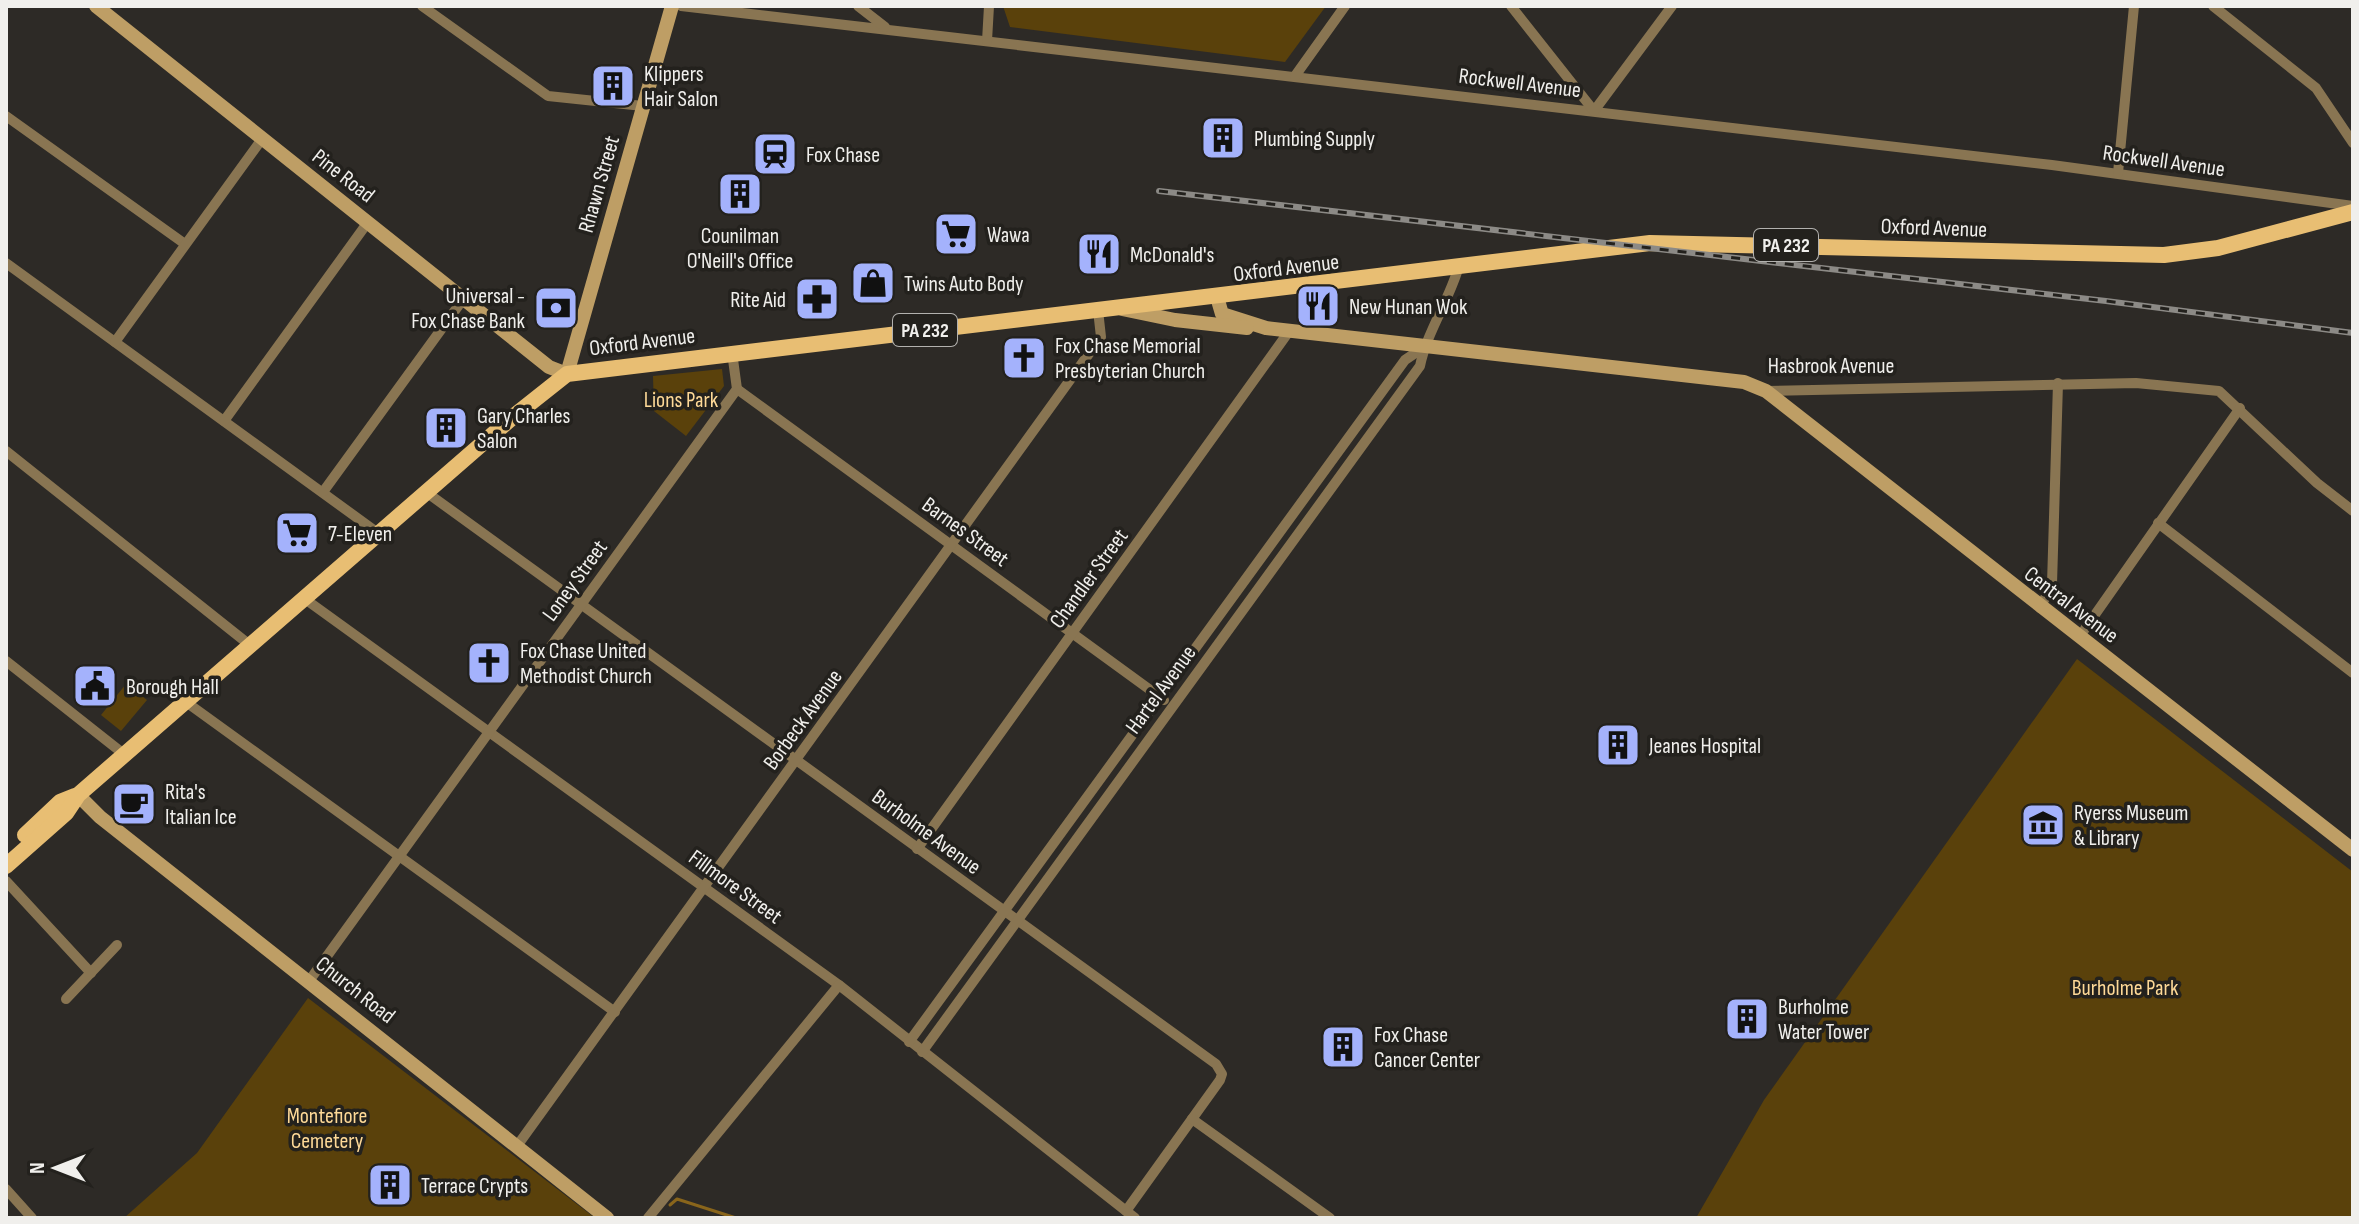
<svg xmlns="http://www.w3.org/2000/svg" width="2359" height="1224" font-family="'Sofia Sans Condensed',sans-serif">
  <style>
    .green { fill: #5a410b }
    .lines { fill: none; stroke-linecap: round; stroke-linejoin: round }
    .stream { stroke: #89651b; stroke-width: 3 }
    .street { stroke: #897552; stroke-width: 10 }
    .secondary { stroke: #be9e65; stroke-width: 14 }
    .primary { stroke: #e8be73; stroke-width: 16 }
    .rail-casing { stroke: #8c8a86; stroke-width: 6 }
    .rail { stroke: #23211d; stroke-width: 3; stroke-dasharray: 9; stroke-linecap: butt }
    .labels { text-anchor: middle; stroke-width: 7; stroke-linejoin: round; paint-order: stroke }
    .shield { fill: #23211d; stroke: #b2b1ae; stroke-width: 2 }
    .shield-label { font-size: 20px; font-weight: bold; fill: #f0efec }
    .poi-label { font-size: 22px; fill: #f0efec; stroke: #23211d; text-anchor: start }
    .street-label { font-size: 22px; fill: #f0efec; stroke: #23211d }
    .park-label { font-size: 22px; fill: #fed997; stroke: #23211d }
  </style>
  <rect width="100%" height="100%" fill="#2d2a26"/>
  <g class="green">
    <polygon points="1003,6 1326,6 1285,62 1010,27"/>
    <polygon points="722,369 724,386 686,436 654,411 653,376"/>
    <polygon points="2077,659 2353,872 2353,1218 1696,1218 1764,1100"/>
    <polygon points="126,684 147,700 121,731 101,715"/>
    <polygon points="308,998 595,1218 124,1218 197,1153"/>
  </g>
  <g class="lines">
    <polyline class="stream" points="670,1205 677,1199 736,1218"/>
    <g class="street">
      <polyline points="422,6 548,96 643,106"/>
      <polyline points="681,6 2052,165 2353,206"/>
      <polyline points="858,6 885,27"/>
      <polyline points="1511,6 1594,111 1672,6"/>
      <polyline points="2213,6 2316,88 2353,143"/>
      <polyline points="987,41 989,6"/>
      <polyline points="1295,76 1345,6"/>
      <polyline points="6,116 185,244"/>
      <polyline points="2118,173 2134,6"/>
      <polyline points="6,263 378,533"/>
      <polyline points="115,342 262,139"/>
      <polyline points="737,389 1164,700"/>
      <polyline points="1766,391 2136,383 2219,391 2317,483 2353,511"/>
      <polyline points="224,421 368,222"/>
      <polyline points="6,451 251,646"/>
      <polyline points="323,492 464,298"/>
      <polyline points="426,492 1216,1064 1222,1074 1220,1080 1126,1211"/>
      <polyline points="2158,523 2353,673"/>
      <polyline points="305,599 839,985 1135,1218"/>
      <polyline points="2040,608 2052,584 2058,383"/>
      <polyline points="2080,636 2240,408"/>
      <polyline points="6,661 125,755"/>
      <polyline points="186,702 615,1012"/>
      <polyline points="917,849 1290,330"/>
      <polyline points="6,881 91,973"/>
      <polyline points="309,981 737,389 732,352"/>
      <polyline points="66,999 117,945"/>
      <polyline points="909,1042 1405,360 1424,347"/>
      <path d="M922,1052L1420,366C1427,332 1448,302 1458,269"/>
      <polyline points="1192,1119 1330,1218"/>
      <polyline points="517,1146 1101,337 1098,310"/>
      <polyline points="6,1189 32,1218"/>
      <polyline points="648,1218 839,985"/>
    </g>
    <g class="secondary">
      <polyline points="96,6 549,367 567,374 672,6"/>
      <polyline points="1217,297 1222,314 1266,328 1744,382 1766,391 2353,850"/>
      <polyline points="1122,309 1175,320 1247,328"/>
      <polyline points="78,795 100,817 607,1218"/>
    </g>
    <g class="primary">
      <polyline points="25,835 60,802 75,796"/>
      <polyline points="6,866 66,813 78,795 514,416 567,374 1650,243 2164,255 2218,248 2353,212"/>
    </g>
    <g class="rail-casing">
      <polyline id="rail" points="1159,191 2106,301 2353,333"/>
    </g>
    <use href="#rail" class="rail"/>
  </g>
  <defs>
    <g id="building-square" transform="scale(2.3)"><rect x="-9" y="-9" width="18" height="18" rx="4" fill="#a4b2fc" stroke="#23211d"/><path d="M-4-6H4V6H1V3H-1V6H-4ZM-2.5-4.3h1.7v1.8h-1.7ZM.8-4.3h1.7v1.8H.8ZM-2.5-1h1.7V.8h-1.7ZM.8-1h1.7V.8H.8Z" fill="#111"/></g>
    <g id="station-square" transform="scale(2.3)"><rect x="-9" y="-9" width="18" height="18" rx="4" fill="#a4b2fc" stroke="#23211d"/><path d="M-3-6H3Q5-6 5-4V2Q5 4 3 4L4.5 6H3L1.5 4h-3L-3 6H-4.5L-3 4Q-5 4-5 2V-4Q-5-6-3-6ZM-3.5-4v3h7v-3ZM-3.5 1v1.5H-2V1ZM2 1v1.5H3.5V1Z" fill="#111"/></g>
    <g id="supermarket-square" transform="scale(2.3)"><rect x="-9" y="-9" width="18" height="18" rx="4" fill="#a4b2fc" stroke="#23211d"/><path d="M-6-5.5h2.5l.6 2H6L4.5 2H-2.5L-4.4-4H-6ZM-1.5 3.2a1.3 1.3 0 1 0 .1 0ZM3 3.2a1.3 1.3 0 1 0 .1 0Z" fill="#111"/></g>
    <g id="restaurant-square" transform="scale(2.3)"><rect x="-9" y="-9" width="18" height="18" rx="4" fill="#a4b2fc" stroke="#23211d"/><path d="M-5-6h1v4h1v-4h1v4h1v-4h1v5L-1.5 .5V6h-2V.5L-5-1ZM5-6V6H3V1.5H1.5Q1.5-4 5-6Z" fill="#111"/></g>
    <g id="shop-square" transform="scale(2.3)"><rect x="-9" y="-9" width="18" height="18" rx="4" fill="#a4b2fc" stroke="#23211d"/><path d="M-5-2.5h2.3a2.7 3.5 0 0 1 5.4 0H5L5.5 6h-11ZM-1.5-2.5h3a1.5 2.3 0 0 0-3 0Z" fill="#111"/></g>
    <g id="pharmacy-square" transform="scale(2.3)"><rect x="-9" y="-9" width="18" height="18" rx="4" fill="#a4b2fc" stroke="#23211d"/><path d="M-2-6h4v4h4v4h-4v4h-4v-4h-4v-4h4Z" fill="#111"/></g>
    <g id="bank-square" transform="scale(2.3)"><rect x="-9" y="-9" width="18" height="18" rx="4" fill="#a4b2fc" stroke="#23211d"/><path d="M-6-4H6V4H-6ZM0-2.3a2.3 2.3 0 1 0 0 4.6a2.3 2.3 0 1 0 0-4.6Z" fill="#111"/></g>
    <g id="church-square" transform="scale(2.3)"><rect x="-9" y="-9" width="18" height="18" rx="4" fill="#a4b2fc" stroke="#23211d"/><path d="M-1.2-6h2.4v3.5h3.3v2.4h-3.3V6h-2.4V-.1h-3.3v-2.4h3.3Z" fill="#111"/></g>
    <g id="civic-square" transform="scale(2.3)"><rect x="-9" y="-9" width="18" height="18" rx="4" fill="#a4b2fc" stroke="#23211d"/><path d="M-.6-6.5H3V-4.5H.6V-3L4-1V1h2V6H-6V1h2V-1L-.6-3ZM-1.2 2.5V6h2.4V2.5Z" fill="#111"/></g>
    <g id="cafe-square" transform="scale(2.3)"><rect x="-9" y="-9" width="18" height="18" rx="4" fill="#a4b2fc" stroke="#23211d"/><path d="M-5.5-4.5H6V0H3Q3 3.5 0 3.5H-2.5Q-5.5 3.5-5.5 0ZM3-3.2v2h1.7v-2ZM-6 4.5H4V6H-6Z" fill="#111"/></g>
    <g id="museum-square" transform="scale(2.3)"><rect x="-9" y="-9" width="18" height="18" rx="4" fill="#a4b2fc" stroke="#23211d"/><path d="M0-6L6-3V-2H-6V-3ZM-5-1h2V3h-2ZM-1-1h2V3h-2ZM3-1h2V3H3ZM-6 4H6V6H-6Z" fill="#111"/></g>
  </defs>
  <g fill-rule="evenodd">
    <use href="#building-square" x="613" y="86"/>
    <use href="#building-square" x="1223" y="138"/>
    <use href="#station-square" x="775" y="154"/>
    <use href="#building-square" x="740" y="194"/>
    <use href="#supermarket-square" x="956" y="234"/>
    <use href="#restaurant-square" x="1099" y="254"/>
    <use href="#shop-square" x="873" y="283"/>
    <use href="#pharmacy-square" x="817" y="299"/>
    <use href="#restaurant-square" x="1318" y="306"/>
    <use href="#bank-square" x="556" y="308"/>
    <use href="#church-square" x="1024" y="358"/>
    <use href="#building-square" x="446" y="428"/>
    <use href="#supermarket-square" x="297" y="533"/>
    <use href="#church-square" x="489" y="663"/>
    <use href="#civic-square" x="95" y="686"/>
    <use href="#building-square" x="1618" y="745"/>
    <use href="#cafe-square" x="134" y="804"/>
    <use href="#museum-square" x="2043" y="825"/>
    <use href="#building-square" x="1747" y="1019"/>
    <use href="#building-square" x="1343" y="1047"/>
    <use href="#building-square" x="390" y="1185"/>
  </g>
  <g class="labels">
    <g class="shield">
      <rect x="1754" y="229" width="64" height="32" rx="6"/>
      <rect x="893" y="314" width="64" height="32" rx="6"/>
    </g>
    <g class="shield-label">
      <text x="1786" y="252">PA 232</text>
      <text x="925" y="337">PA 232</text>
    </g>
    <g class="poi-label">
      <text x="644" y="81">Klippers<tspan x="644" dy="25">Hair Salon</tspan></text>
      <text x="1254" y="146">Plumbing Supply</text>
      <text x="806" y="162">Fox Chase</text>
      <text x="987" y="242">Wawa</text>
      <text x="740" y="243" text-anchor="middle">Counilman<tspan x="740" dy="25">O'Neill's Office</tspan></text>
      <text x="1130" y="262">McDonald's</text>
      <text x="904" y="291">Twins Auto Body</text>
      <text x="525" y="303" text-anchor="end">Universal -<tspan x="525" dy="25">Fox Chase Bank</tspan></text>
      <text x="786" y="307" text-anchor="end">Rite Aid</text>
      <text x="1349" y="314">New Hunan Wok</text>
      <text x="1055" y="353">Fox Chase Memorial<tspan x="1055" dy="25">Presbyterian Church</tspan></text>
      <text x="477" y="423">Gary Charles<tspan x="477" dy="25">Salon</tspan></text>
      <text x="328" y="541">7-Eleven</text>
      <text x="520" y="658">Fox Chase United<tspan x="520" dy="25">Methodist Church</tspan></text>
      <text x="126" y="694">Borough Hall</text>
      <text x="1649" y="753">Jeanes Hospital</text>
      <text x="165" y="799">Rita's<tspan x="165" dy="25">Italian Ice</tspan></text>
      <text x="2074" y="820">Ryerss Museum<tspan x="2074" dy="25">&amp; Library</tspan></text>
      <text x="1778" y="1014">Burholme<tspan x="1778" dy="25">Water Tower</tspan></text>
      <text x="1374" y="1042">Fox Chase<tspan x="1374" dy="25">Cancer Center</tspan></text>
      <text x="421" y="1193">Terrace Crypts</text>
    </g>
    <g class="street-label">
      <text transform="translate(1520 82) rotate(7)" y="8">Rockwell Avenue</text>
      <text transform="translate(2164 160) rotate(8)" y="8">Rockwell Avenue</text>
      <text transform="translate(344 175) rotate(38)" y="8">Pine Road</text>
      <text transform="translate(598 184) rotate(-74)" y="8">Rhawn Street</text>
      <text transform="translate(1934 227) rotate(2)" y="8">Oxford Avenue</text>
      <text transform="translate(1286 267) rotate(-7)" y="8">Oxford Avenue</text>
      <text transform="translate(642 341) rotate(-7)" y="8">Oxford Avenue</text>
      <text x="1831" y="373">Hasbrook Avenue</text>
      <text transform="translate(966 531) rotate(36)" y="8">Barnes Street</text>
      <text transform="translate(1088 578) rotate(-54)" y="8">Chandler Street</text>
      <text transform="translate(574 580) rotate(-54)" y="8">Loney Street</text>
      <text transform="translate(2072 604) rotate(37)" y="8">Central Avenue</text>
      <text transform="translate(1160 689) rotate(-54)" y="8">Hartel Avenue</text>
      <text transform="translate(802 719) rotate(-54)" y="8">Borbeck Avenue</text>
      <text transform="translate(927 831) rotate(36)" y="8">Burholme Avenue</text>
      <text transform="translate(736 886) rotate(36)" y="8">Fillmore Street</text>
      <text transform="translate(356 989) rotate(38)" y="8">Church Road</text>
    </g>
    <g class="park-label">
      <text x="681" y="407">Lions Park</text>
      <text x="2125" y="995">Burholme Park</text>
      <text x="327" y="1123">Montefiore<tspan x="327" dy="25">Cemetery</tspan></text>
    </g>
  </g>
  <rect width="2359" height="1224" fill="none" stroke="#f0efec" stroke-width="16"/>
  <g transform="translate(56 1168) rotate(270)" stroke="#23211d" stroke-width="6" paint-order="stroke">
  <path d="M0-6L14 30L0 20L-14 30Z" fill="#f0efec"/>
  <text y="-12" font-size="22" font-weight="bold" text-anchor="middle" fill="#f0efec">N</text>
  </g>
</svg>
